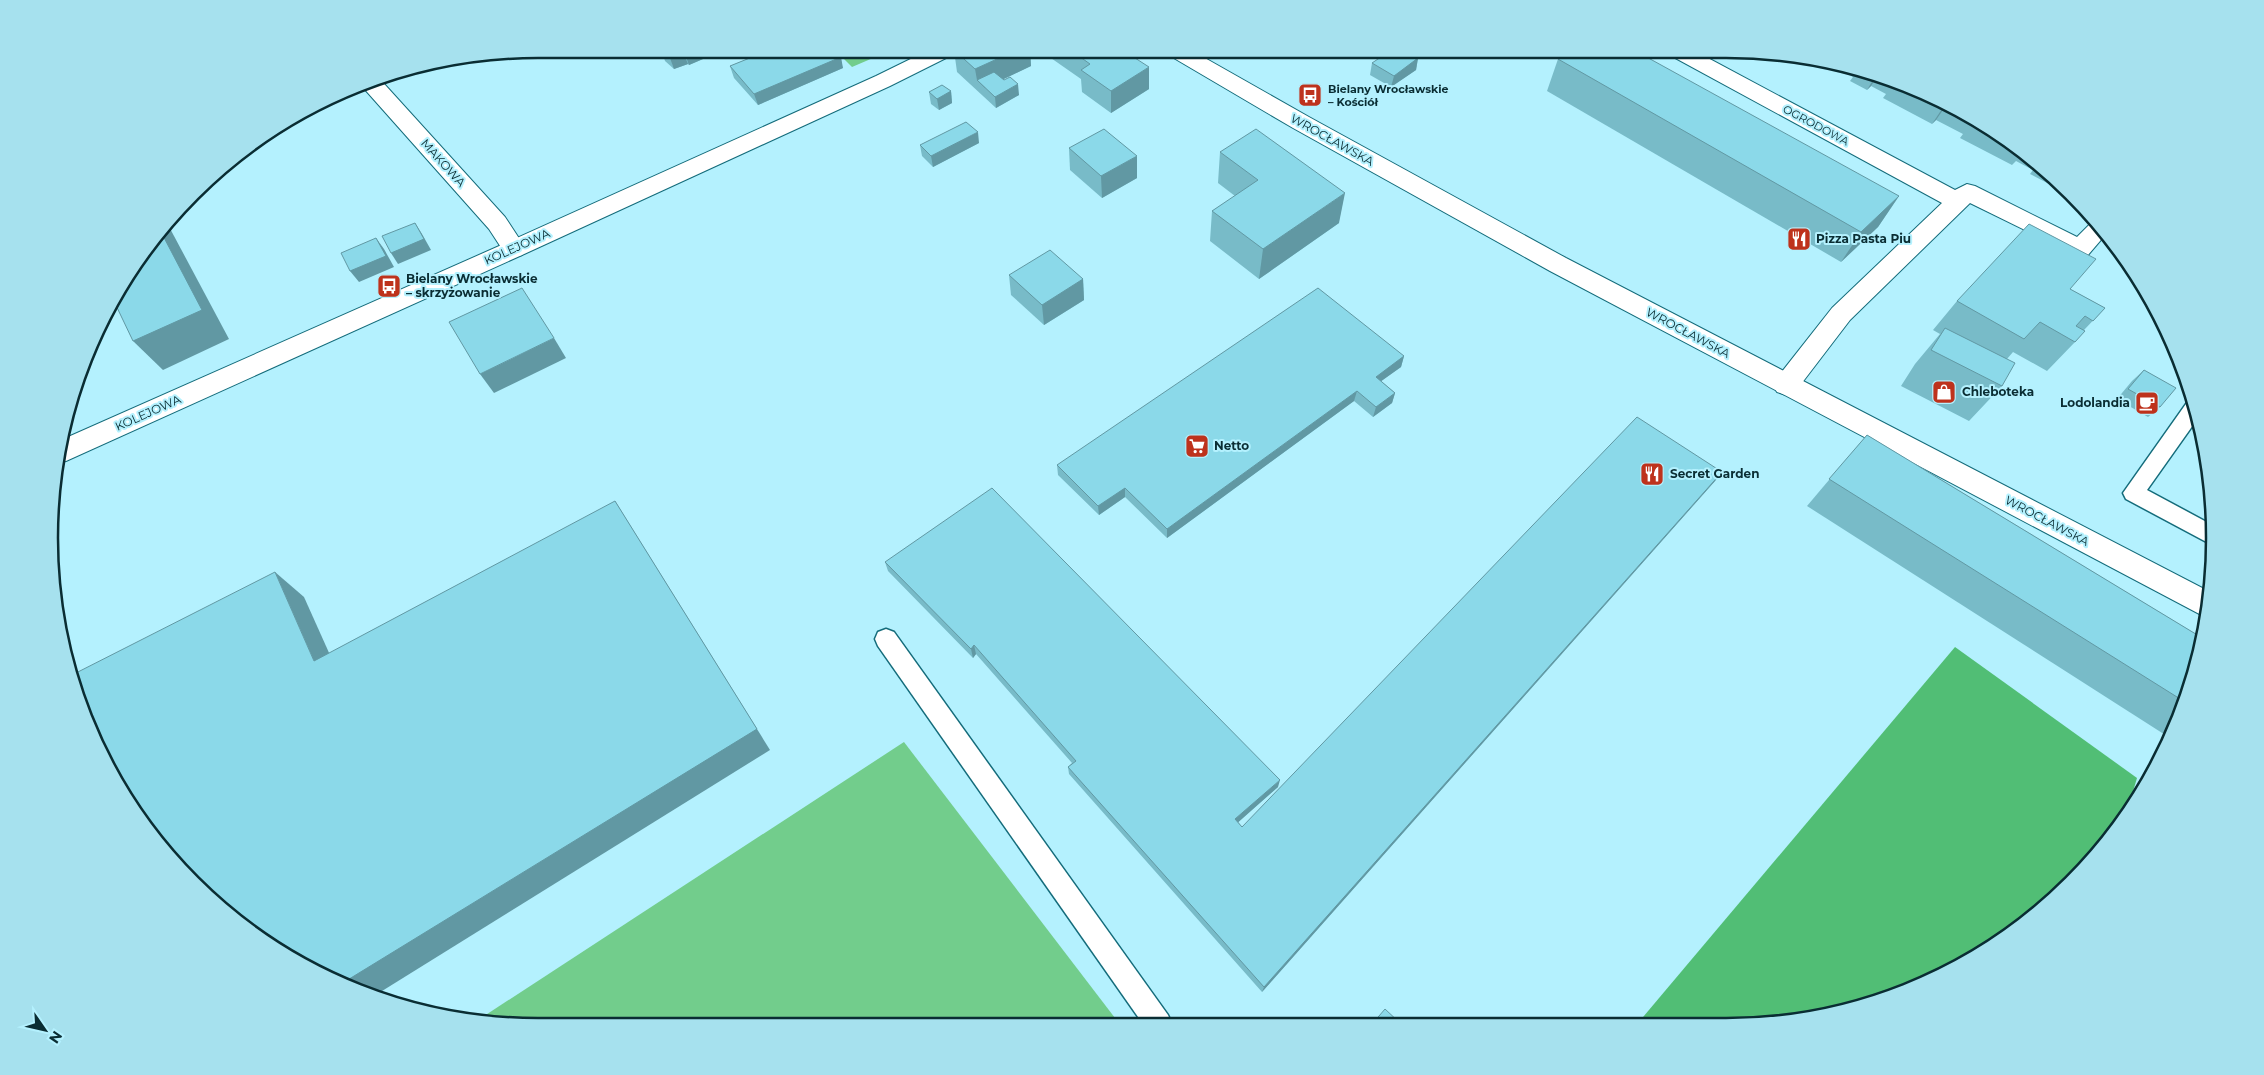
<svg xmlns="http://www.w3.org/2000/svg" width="2264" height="1075" font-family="Montserrat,sans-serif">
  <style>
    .green { fill: #72cd8c }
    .forest { fill: #51be75 }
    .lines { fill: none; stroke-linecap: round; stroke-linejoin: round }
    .lane-casing { stroke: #146c7b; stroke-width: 3 }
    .street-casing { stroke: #146c7b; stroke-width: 2 }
    .secondary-casing { stroke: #146c7b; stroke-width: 2 }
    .lane { fill: #fff; fill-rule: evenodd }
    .street { fill: #fff; fill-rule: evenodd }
    .secondary { fill: #fff; fill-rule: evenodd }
    .wall { fill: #78bbc8 }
    .shaded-wall { fill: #6198a3 }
    .building { fill: #8bd9e9; stroke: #6198a3 }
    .labels { text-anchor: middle; stroke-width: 4; stroke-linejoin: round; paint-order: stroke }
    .far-poi-label { font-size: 11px; font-weight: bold; fill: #0a2d33; stroke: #b4f1fe; text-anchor: start }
    .far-street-label { font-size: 11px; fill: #0a2d33; stroke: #b4f1fe }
    .street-label { font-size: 12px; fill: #0a2d33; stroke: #b4f1fe }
    .poi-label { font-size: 12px; font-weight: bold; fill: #0a2d33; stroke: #b4f1fe; text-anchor: start }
    .rim { fill: none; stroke: #0a2d33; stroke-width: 2.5 }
  </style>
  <rect width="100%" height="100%" fill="#b4f1fe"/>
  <g class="green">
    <polygon points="834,49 894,49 852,67"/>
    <polygon points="904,742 1115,1018 1115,1024 537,1026 478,1020"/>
  </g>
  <polygon class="forest" points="1955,647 2137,778 2127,812 2114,835 2024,925 1914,989 1791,1022 1638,1023"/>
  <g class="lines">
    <g class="lane-casing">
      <g id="lane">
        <polygon points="2193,400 2198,418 2147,490 2214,526 2214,546 2126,499 2123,493 2188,401"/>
        <polygon points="886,629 894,632 1168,1015 1172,1024 1143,1024 878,646 875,639 878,632"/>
      </g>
    </g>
    <g class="street-casing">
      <g id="street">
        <polygon points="1665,49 1691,49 1955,190 1967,184 1975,186 2077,237 2095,219 2106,234 2088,255 2080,257 1970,203 1850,320 1795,392 1786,395 1777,392 1773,385 1777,378 1832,308 1942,203 1668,54"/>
        <polygon points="377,76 505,217 526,249 522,255 514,257 506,255 489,229 360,84"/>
      </g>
    </g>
    <g class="secondary-casing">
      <g id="secondary">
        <polygon points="931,49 957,49 954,54 890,86 522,255 66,461 56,463 59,441 506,243 876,76"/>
        <polygon points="1164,49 1189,49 1309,117 1566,258 2210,592 2207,618 1550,271 1293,128 1167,54"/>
      </g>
    </g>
    <use href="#lane" class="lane"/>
    <use href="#street" class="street"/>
    <use href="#secondary" class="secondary"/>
  </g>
  <g class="wall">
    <polygon points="661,49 733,49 720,55 717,53 689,65 688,64 674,69 665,61"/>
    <polygon points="765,49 833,49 843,68 758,105 734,78 730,66 767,51"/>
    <polygon points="955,49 1030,49 1031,66 1003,79 1019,95 996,108 957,72 954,50"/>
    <polygon points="1038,49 1121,49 1149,89 1111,113 1082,92 1081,79"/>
    <polygon points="1418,58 1416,70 1391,87 1370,75 1372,63"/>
    <polygon points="1558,59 1899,196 1878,227 1841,262 1547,91"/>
    <polygon points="1841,64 1913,86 1998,131 2066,186 2053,180 2049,184 2030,174 2033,170 2016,161 2012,165 1960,138 1963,134 1936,120 1932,124 1883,98 1886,94 1871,86 1867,90 1850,81 1853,77 1838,69"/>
    <polygon points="951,91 952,103 939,110 931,104 929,92"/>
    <polygon points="979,143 933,167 922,156 920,145"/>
    <polygon points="1069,148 1137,178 1102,198 1070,170"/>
    <polygon points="1220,152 1339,223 1259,279 1210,241 1212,211 1235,196 1218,183"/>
    <polygon points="1009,275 1083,279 1084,300 1044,325 1011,295"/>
    <polygon points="2070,289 2105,308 2084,330 2075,342 2047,371 2013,352 2007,359 2002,386 1969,421 1901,386 1915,364 1940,334 1933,330 1957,301"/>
    <polygon points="1404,356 1401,367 1381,381 1395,393 1392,403 1373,417 1354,401 1167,538 1125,497 1099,515 1058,475 1057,465"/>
    <polygon points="2144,370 2160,407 2148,417 2117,399 2132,381"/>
    <polygon points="1867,435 2204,639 2178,724 2170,738 1807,506"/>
    <polygon points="1722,472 1715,481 1262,992 1069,774 1068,767 1072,763 976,654 973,658 888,571 885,562 1278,787 1238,822 1242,827"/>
  </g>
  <g class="shaded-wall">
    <polygon points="697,49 716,49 717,53 689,65 685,54"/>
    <polygon points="718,49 733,49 720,55"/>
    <polygon points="1019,49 1030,49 1031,66 985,88 977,80 975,69"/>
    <polygon points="683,52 688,64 674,69 670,58"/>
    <polygon points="841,57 843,68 758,105 754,94"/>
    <polygon points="1418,58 1416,70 1391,87 1394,76"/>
    <polygon points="1149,67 1149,89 1111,113 1111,91"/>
    <polygon points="1876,75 1878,75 1871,86 1867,90"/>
    <polygon points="1018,84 1019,95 996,108 995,97"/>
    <polygon points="951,91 952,103 939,110 937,99"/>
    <polygon points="1946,103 1947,104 1936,120 1932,124"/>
    <polygon points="978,132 979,143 933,167 931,156"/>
    <polygon points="1137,156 1137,178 1102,198 1101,176"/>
    <polygon points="1345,193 1339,223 1259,279 1263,249"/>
    <polygon points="1899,196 1878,227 1841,262 1861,232"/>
    <polygon points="166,221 229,339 163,370 133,341 160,230"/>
    <polygon points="415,223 422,234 431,250 398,264 391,253"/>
    <polygon points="376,238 384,249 394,267 359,282 350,271"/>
    <polygon points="1083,279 1084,300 1044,325 1042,305"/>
    <polygon points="554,338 566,358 494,393 480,374"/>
    <polygon points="1404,356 1401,367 1373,387 1376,377"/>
    <polygon points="1357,391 1354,401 1167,538 1167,529"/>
    <polygon points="1395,393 1392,403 1373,417 1376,407"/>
    <polygon points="1722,472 1715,481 1262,992 1264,987"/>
    <polygon points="1125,488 1125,497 1099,515 1098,506"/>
    <polygon points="615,501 770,750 374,996 351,989 341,984"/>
    <polygon points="275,572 304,597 343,684 314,661"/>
    <polygon points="974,645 976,654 973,658 971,649"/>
    <polygon points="1280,780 1278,787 1234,826 1235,819"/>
  </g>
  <g class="building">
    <polygon points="661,49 697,49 685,54 683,52 670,58"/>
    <polygon points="772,49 833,49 841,57 754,94 730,66"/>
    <polygon points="955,49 1019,49 975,69 954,50"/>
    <polygon points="1069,49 1121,49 1149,67 1111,91 1081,70 1090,64"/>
    <polygon points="1393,49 1402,49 1418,58 1394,76 1372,63"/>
    <polygon points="1572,49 1632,49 1899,196 1861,232 1558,59"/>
    <polygon points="994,72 1004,80 1010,77 1018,84 995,97 977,80"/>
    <polygon points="942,85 951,91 937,99 929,92"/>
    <polygon points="966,122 978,132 931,156 920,145"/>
    <polygon points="1104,129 1137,156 1101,176 1069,148"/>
    <polygon points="1256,129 1345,193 1263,249 1212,211 1258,180 1220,152"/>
    <polygon points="415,223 424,239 391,253 382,236"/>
    <polygon points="2029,224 2096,259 2070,289 2105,308 2093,321 2085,316 2076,326 2085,331 2075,342 2040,322 2024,339 1957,301"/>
    <polygon points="160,230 202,310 133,341 112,297 114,293"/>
    <polygon points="376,238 386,256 350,271 341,253"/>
    <polygon points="1050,250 1083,279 1042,305 1009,275"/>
    <polygon points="522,288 554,338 480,374 449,322"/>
    <polygon points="1318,288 1404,356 1376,377 1395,393 1376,407 1357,391 1167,529 1125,488 1098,506 1057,465"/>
    <polygon points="1945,328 2015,363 2002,386 1931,350"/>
    <polygon points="2144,370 2176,388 2160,407 2128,389"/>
    <polygon points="1637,417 1722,472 1264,987 1068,767 1076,761 974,645 971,649 885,562 992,488 1280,780 1235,819 1242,827"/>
    <polygon points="1867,435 2204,639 2185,702 1829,479"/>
    <polygon points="615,501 757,729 341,984 293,961 215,905 170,860 114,782 75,695 70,676 275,572 314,661"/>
    <polygon points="1385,1009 1400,1023 1373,1023"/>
  </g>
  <defs>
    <g id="bus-square" transform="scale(1.25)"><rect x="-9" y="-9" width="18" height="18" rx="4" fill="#be321c" stroke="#b4f1fe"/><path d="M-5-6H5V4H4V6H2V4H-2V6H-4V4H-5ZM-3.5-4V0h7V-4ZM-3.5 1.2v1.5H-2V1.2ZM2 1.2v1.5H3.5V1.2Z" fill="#fff"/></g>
    <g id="restaurant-square" transform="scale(1.25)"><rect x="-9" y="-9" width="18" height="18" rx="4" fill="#be321c" stroke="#b4f1fe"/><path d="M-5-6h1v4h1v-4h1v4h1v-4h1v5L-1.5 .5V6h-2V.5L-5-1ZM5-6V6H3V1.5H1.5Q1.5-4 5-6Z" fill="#fff"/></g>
    <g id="shop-square" transform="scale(1.25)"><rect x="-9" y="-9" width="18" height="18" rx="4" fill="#be321c" stroke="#b4f1fe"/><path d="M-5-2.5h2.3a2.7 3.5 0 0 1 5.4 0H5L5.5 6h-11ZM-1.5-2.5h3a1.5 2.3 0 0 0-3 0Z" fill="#fff"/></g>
    <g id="cafe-square" transform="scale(1.25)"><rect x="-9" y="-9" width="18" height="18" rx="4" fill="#be321c" stroke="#b4f1fe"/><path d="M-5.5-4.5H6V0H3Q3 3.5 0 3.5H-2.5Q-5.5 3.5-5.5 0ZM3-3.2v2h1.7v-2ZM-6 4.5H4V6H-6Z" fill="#fff"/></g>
    <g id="supermarket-square" transform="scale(1.25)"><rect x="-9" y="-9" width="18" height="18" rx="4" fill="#be321c" stroke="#b4f1fe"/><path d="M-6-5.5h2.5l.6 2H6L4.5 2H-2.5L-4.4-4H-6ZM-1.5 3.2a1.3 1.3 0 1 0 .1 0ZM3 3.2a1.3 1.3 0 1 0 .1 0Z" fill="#fff"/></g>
  </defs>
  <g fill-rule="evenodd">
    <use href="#bus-square" x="1310" y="95"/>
    <use href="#restaurant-square" x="1799" y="239"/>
    <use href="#bus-square" x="389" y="286"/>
    <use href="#shop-square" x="1944" y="392"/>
    <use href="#cafe-square" x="2147" y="403"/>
    <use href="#supermarket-square" x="1197" y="446"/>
    <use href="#restaurant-square" x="1652" y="474"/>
  </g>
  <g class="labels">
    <g class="far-poi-label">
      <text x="1328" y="93">Bielany Wrocławskie<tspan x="1328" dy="13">– Kościół</tspan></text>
    </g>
    <g class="far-street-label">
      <text transform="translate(1816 125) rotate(28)" y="4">OGRODOWA</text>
    </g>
    <g class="street-label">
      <text transform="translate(1332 140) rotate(29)" y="4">WROCŁAWSKA</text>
      <text transform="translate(443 163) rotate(48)" y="4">MAKOWA</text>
      <text transform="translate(517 247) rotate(-24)" y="4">KOLEJOWA</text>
      <text transform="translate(1688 333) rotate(28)" y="4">WROCŁAWSKA</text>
      <text transform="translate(148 413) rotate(-24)" y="4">KOLEJOWA</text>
      <text transform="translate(2047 521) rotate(28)" y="4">WROCŁAWSKA</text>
    </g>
    <g class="poi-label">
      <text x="1816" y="243">Pizza Pasta Piu</text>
      <text x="406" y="283">Bielany Wrocławskie<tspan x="406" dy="14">– skrzyżowanie</tspan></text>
      <text x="1962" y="396">Chleboteka</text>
      <text x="2130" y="407" text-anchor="end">Lodolandia</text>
      <text x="1214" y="450">Netto</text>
      <text x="1670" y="478">Secret Garden</text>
    </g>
  </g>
  <path d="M0 0H2264V1075H0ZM538 58H1726A480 480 0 0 1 2206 538V538A480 480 0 0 1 1726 1018H538A480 480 0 0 1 58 538V538A480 480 0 0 1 538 58Z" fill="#a6e1ee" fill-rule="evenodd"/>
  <path class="rim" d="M538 58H1726A480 480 0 0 1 2206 538V538A480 480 0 0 1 1726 1018H538A480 480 0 0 1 58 538V538A480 480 0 0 1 538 58Z"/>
  <g transform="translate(45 1030) rotate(124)" stroke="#b4f1fe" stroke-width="4" paint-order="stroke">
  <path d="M0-4L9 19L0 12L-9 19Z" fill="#0a2d33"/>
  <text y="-8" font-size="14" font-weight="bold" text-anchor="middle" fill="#0a2d33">N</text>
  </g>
</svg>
